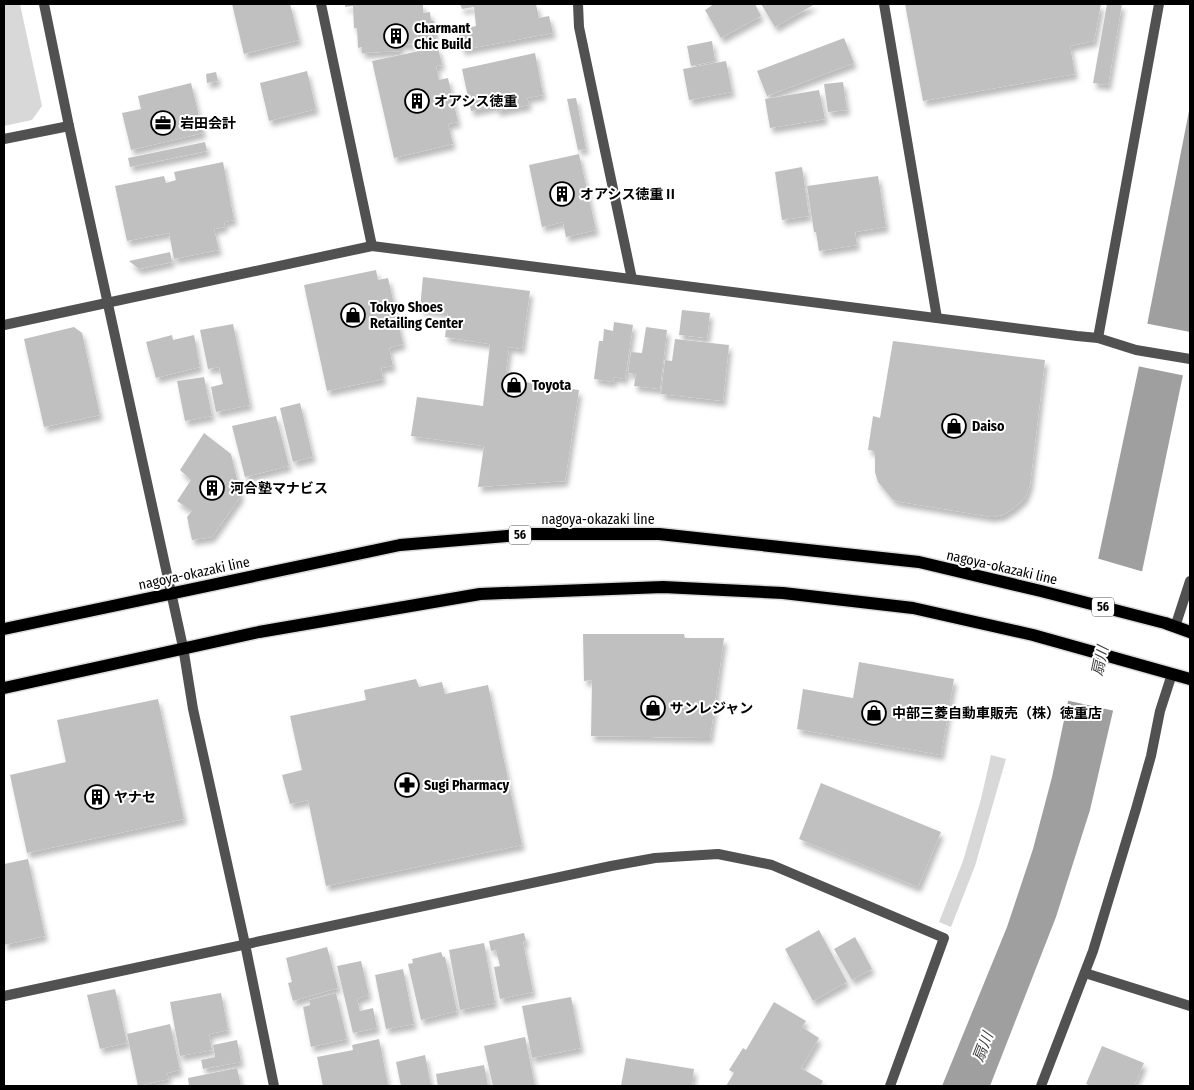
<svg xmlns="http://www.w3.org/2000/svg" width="1194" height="1090" font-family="'Fira Sans Condensed','Noto Sans JP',sans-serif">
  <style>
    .green { fill: #d8d8d8 }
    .water { fill: #9f9f9f }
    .pier { fill: #fff }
    .building { fill: #c0c0c0; filter: url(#shadow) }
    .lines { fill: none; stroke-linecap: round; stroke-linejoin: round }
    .primary-casing { stroke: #dbdbdb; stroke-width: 15 }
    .minor { stroke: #515151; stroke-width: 10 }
    .tertiary { stroke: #515151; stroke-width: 10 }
    .primary { stroke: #000; stroke-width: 12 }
    .labels { text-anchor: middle; stroke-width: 4; stroke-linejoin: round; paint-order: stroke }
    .shield { fill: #fff; stroke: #4c4c4c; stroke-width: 1 }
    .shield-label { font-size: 12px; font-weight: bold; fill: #000 }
    .poi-label { font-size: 14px; font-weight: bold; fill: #000; stroke: #fff; text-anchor: start }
    .street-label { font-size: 14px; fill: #000; stroke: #fff }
    .water-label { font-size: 15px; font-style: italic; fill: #404040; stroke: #fff }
  </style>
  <defs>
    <filter id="shadow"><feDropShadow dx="3" dy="5.5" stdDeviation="2.5" flood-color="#0004"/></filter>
  </defs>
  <rect width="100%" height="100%" fill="#fff"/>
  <g class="green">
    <polygon points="4,4 20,4 42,106 32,120 4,126"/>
    <polygon points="991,755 1006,759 975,866 951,927 939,922 963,861 981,799"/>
  </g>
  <polygon class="water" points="1190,106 1190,337 1183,375 1113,711 1090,810 1056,917 990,1086 942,1086 1007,927 1033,849 1052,777 1139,366"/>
  <g class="pier">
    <polygon points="1144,323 1190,332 1190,351 1186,376 1137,366"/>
    <polygon points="1096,558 1144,572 1115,711 1065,700"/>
  </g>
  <g class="building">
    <polygon points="232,4 290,4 299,40 244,54"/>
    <polygon points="345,4 423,4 423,13 430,12 431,21 434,21 435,43 400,45 400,51 362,53 362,47 358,48 357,28 354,28 353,6 345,7"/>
    <polygon points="460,4 536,4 539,18 549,16 553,33 462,50 458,30 476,26 474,7 462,9"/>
    <polygon points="714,4 755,4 761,16 721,38 705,10"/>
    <polygon points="761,4 815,4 775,27"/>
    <polygon points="905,4 1101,4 1094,41 1070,46 1075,74 923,101"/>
    <polygon points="1107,4 1122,4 1108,85 1093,83"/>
    <polygon points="844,38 854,63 767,96 757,71"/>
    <polygon points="712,41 715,61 691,66 687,46"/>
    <polygon points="438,47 442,65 436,66 439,80 448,78 458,122 448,124 453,144 394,158 372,61"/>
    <polygon points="535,53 543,95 527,98 529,105 497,111 496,106 471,111 462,69"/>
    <polygon points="726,61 732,92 689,100 683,69"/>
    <polygon points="307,71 316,109 269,121 260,83"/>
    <polygon points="216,72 218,81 207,83 206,74"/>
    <polygon points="843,82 847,110 828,112 824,84"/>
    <polygon points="191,83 203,133 131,150 122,113 141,109 138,96"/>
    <polygon points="819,90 825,119 770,128 765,99"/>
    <polygon points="576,98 586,149 578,150 567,99"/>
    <polygon points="205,142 207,151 130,167 128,158"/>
    <polygon points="579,154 596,230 566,237 563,222 542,227 529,165"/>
    <polygon points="223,162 234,220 224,222 225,227 214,229 219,250 174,259 169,233 127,241 115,186 164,176 166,183 176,180 174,172"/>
    <polygon points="802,167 809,216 782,220 775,172"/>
    <polygon points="878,176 886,227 855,232 857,245 819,251 816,232 814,232 807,186"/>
    <polygon points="170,252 172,262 139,269 129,261"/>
    <polygon points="376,270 378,280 388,278 403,344 389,348 393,366 381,368 383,379 327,391 304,285"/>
    <polygon points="423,277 530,291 522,349 509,347 505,379 579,390 565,481 478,487 484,446 411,436 417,397 483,406 490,344 445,337 448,313 420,309"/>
    <polygon points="682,310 710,313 707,338 679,335"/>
    <polygon points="614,322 633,325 625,379 614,377 613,382 594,379 599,341 603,341 604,329 613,331"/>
    <polygon points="233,324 250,405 216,412 211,387 223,384 219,367 208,369 200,330"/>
    <polygon points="74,327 82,333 100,415 44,427 24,339"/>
    <polygon points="646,327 667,330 660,389 634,386 636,374 628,373 631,352 642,353"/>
    <polygon points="172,335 173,340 194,335 200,367 156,378 146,342"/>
    <polygon points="675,339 729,345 723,401 661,394 665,360 672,361"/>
    <polygon points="893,341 1045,360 1030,485 1025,498 1014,508 1003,515 992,517 901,502 893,500 878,482 875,472 875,451 868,450 873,416 880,418"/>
    <polygon points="204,377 212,416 185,421 177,381"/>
    <polygon points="300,403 313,457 293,462 280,408"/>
    <polygon points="276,416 289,466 245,477 232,426"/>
    <polygon points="204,433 231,454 241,496 212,537 192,540 187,517 192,511 177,501 191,480 180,470"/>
    <polygon points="583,634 684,634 685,638 724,638 710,738 591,736 592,680 584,681"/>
    <polygon points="859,662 954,679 941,755 797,729 803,689 853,698"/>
    <polygon points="416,679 419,687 442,682 445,694 488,685 522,845 326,886 308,800 290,804 282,775 302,770 290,716 366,700 364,690"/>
    <polygon points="158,699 184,819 27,853 10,775 66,762 57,720"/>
    <polygon points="821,783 941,832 918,887 799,839"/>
    <polygon points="28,859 45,936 4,945 4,864"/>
    <polygon points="819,930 847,982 813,1001 785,949"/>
    <polygon points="524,933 526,941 523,942 533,992 500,999 494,967 500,966 496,950 491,951 489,941"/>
    <polygon points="855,937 872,969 852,980 834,949"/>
    <polygon points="484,943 495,1003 460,1010 449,950"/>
    <polygon points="327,947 338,988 293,1001 288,983 292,982 286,958"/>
    <polygon points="441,952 443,957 445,957 457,1011 421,1020 408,964 413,963 412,959"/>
    <polygon points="361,961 369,995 357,999 360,1011 373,1008 377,1028 353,1033 337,966"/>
    <polygon points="403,969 414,1024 386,1029 375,975"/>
    <polygon points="115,989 127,1043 100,1049 87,995"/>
    <polygon points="221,993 228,1030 209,1034 212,1050 180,1056 170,1002"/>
    <polygon points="336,993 347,1039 311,1047 303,1007 310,1005 309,1000"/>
    <polygon points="571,997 581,1048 532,1058 522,1006"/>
    <polygon points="774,1002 806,1021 802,1027 819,1038 801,1068 823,1081 820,1086 726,1086 734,1073 729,1070 743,1048 746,1050"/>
    <polygon points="170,1024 180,1070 167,1073 169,1079 138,1086 127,1034"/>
    <polygon points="525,1037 535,1086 493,1086 484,1046"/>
    <polygon points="379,1039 388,1085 323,1086 317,1057 353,1050 352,1045"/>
    <polygon points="237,1040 241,1062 203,1069 201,1060 215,1057 213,1045"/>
    <polygon points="1102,1046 1144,1063 1134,1086 1092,1086 1086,1084"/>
    <polygon points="425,1055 431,1086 401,1086 396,1062"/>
    <polygon points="626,1058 694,1069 692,1086 621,1086"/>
    <polygon points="484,1065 488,1086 438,1086 436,1074"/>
    <polygon points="237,1068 241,1086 189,1086 188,1078"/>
  </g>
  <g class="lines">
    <g class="primary-casing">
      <g id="primary">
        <polyline points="4,629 400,545 531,534 659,534 919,562 1041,591 1165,623 1190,632"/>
        <polyline points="4,688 259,632 480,594 663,587 783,593 913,608 1033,635 1190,679"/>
      </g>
    </g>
    <g class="minor">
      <polyline points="321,4 372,246"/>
      <polyline points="578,4 579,27 632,279"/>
      <polyline points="884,4 937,318"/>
      <polyline points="4,139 69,126"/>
      <polyline points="4,325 372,246 1077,336 1098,338 1136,350 1190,359"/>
      <polyline points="1098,338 1159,4"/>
      <polyline points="1175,627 1190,581"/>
      <polyline points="1085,973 1190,1006"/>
      <polyline points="4,996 611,866 655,858 718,854 772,865 944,938 890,1086"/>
      <polyline points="1041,1086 1093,951 1136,809 1151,756 1160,711 1172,674"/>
    </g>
    <polyline class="tertiary" points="44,4 69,126 183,647 193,709 245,944 274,1086"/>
    <use href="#primary" class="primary"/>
  </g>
  <defs>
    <g id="building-ring" transform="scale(1.25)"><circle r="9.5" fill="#fff" stroke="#000" stroke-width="1.5"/><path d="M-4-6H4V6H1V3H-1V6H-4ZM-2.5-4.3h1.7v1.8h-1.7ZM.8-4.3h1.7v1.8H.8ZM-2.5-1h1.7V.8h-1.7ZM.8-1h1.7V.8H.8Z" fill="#000"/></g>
    <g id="office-ring" transform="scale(1.25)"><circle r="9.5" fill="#fff" stroke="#000" stroke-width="1.5"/><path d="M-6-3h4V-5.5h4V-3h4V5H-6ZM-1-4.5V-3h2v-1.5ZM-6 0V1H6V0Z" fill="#000"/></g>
    <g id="shop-ring" transform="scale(1.25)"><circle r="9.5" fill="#fff" stroke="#000" stroke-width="1.5"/><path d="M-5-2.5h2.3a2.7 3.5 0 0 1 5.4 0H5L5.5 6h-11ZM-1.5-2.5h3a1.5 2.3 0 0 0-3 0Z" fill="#000"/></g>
    <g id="pharmacy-ring" transform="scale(1.25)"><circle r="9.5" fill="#fff" stroke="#000" stroke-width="1.5"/><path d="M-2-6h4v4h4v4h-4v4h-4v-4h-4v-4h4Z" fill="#000"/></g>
  </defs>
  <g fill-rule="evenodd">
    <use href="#building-ring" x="396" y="36"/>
    <use href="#building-ring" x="417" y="101"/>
    <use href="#office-ring" x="163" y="123"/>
    <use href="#building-ring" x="562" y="194"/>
    <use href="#shop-ring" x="353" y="315"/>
    <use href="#shop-ring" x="514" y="385"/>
    <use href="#shop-ring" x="954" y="426"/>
    <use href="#building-ring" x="212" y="488"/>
    <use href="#shop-ring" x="653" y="708"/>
    <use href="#shop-ring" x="874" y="713"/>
    <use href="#pharmacy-ring" x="407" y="785"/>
    <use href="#building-ring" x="97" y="797"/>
  </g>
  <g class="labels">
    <g class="shield">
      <rect x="509" y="525.5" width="22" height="19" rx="4"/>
      <rect x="1092" y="597.5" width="22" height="19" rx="4"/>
    </g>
    <g class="shield-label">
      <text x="520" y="539">56</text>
      <text x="1103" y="611">56</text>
    </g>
    <g class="poi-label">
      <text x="414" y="33">Charmant<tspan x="414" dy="16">Chic Build</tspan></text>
      <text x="434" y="106">オアシス徳重</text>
      <text x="180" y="128">岩田会計</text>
      <text x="580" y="199">オアシス徳重Ⅱ</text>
      <text x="370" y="312">Tokyo Shoes<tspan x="370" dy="16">Retailing Center</tspan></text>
      <text x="532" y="390">Toyota</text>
      <text x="972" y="431">Daiso</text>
      <text x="230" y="493">河合塾マナビス</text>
      <text x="670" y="713">サンレジャン</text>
      <text x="892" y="718">中部三菱自動車販売（株）徳重店</text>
      <text x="424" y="790">Sugi Pharmacy</text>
      <text x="114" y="802">ヤナセ</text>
    </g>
    <g class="street-label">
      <text x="598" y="524">nagoya-okazaki line</text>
      <text transform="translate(1002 567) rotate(13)" y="5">nagoya-okazaki line</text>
      <text transform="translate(194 573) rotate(-12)" y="5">nagoya-okazaki line</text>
    </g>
    <g class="water-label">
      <text transform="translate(1100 661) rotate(-78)" y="5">扇川</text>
      <text transform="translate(983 1047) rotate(-69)" y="5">扇川</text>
    </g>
  </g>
  <rect width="1194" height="1090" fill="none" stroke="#000000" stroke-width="10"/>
</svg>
